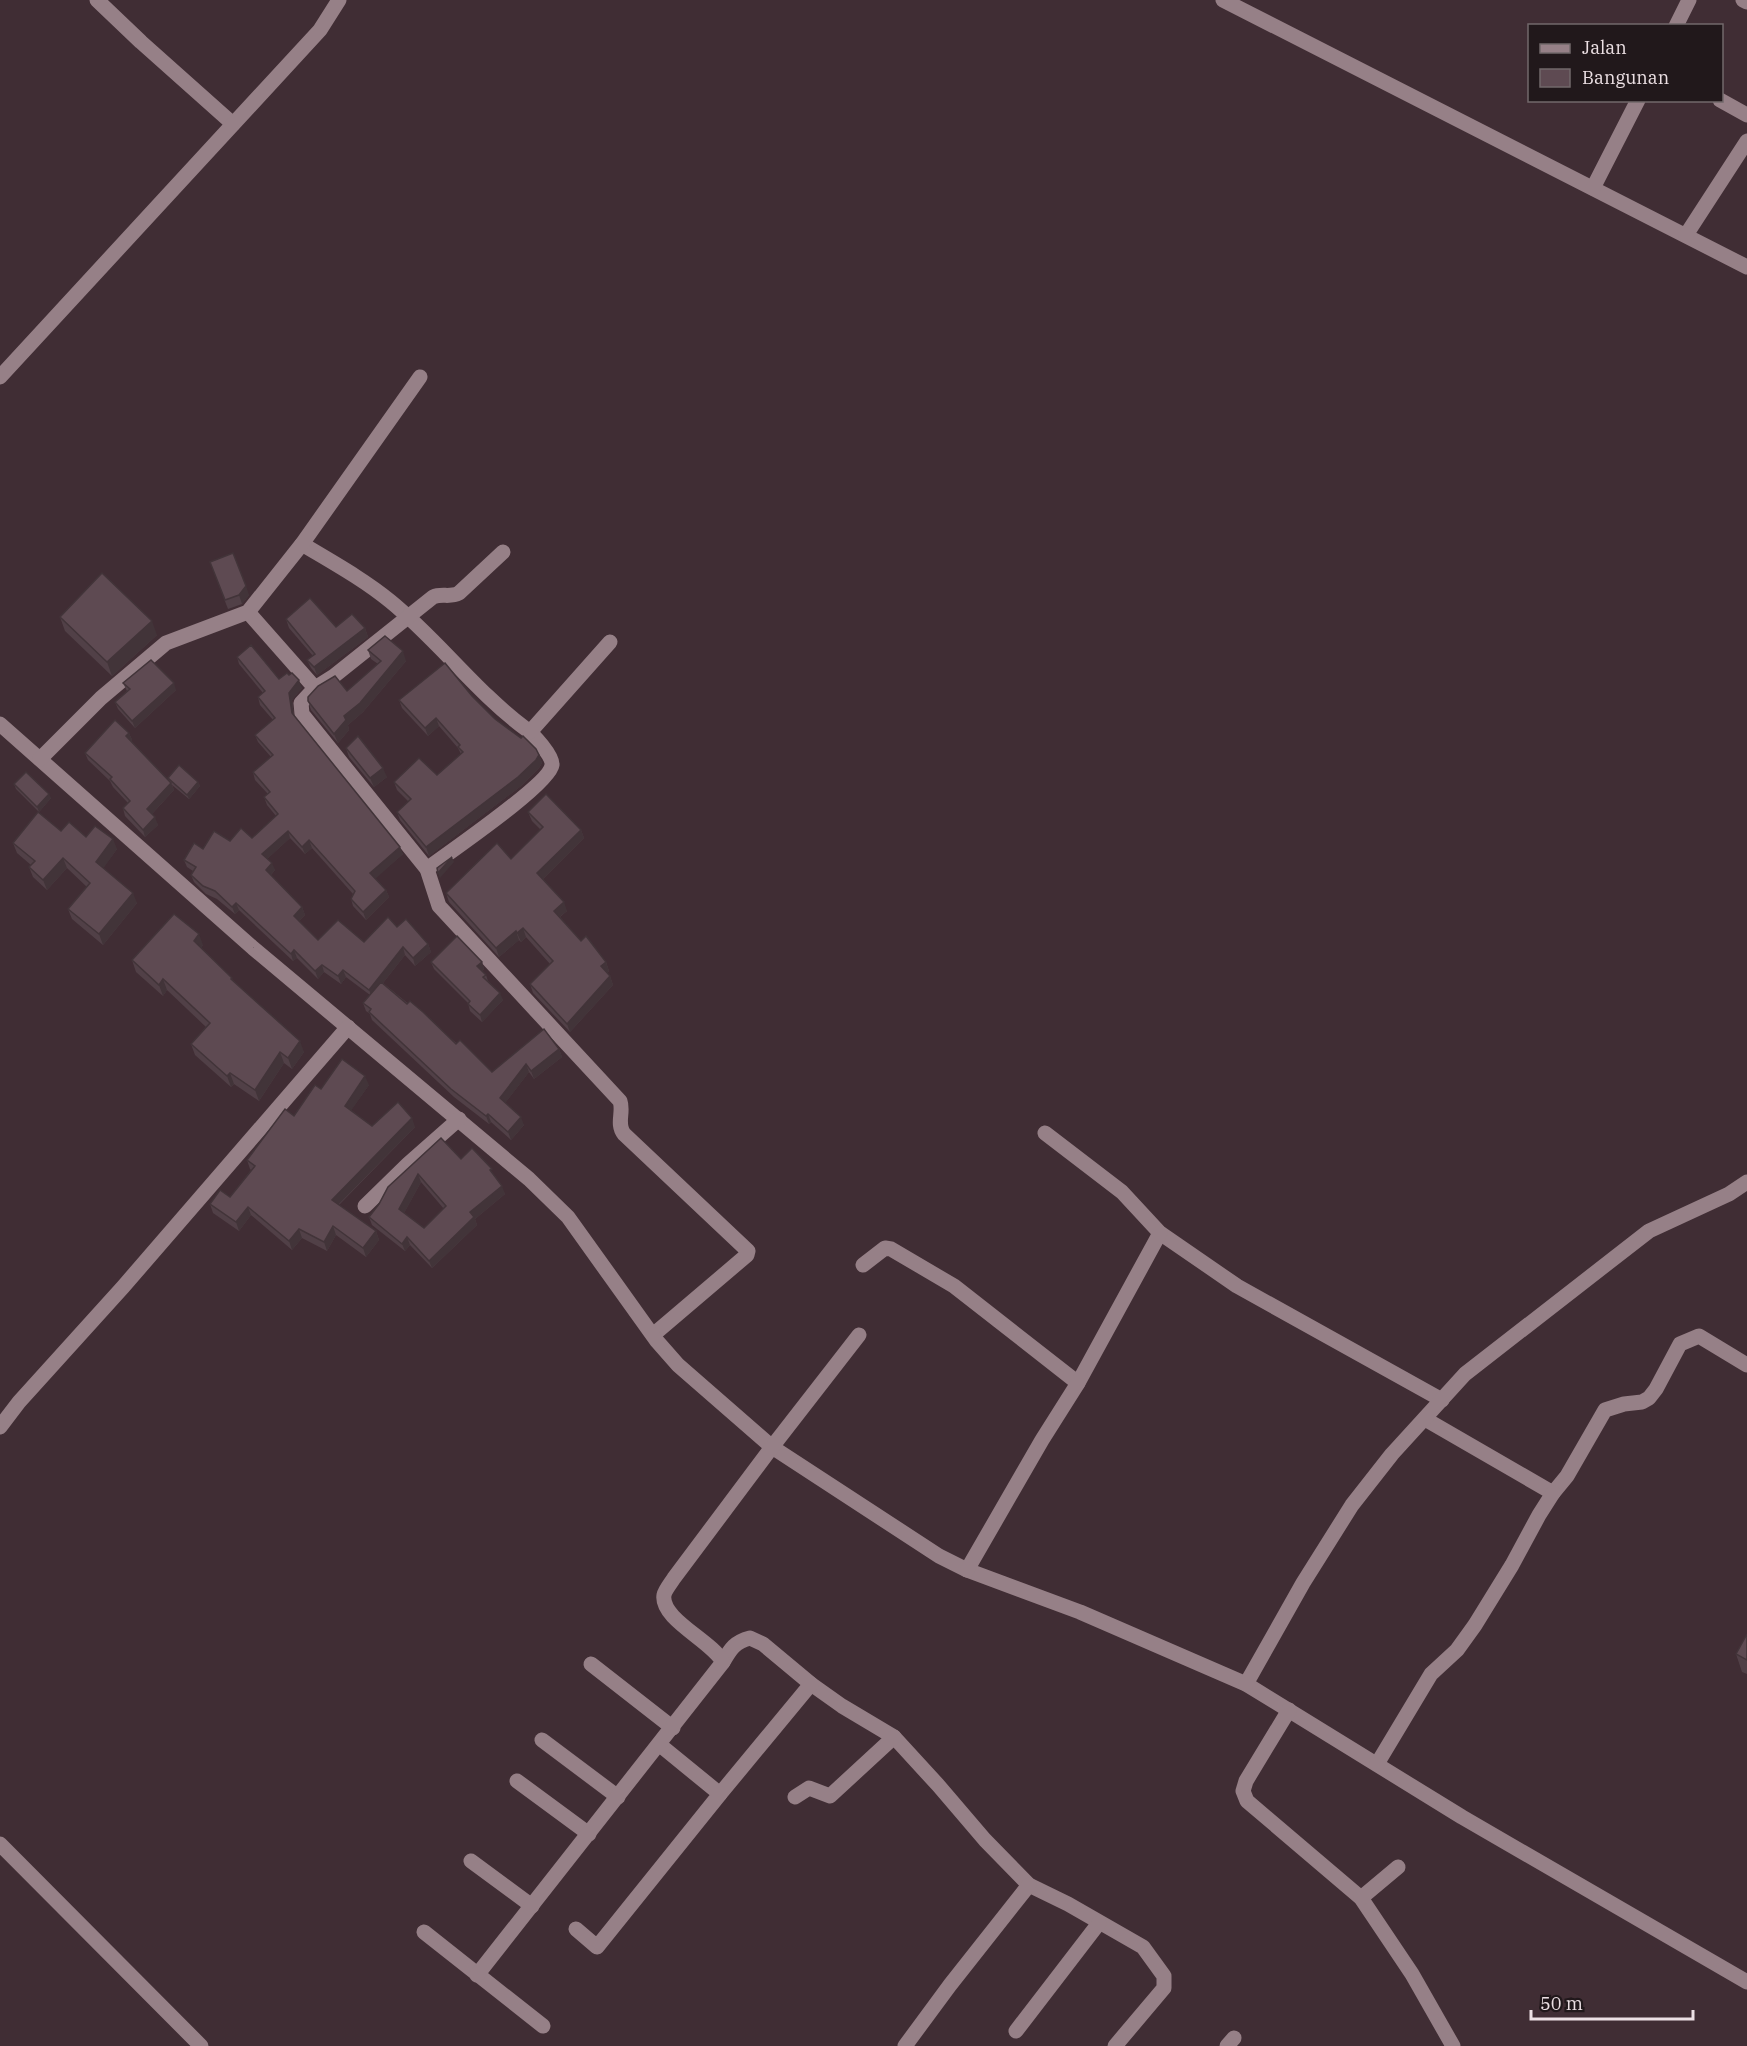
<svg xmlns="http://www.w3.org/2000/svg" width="1747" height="2046" font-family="'IBM Plex Serif',serif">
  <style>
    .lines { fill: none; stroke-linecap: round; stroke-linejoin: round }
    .street { stroke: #968087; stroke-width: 15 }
    .wall { fill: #514047; fill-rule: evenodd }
    .shaded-wall { fill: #423439 }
    .building { fill: #5e4a52; stroke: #423439; stroke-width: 1.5; fill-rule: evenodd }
  </style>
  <rect width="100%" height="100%" fill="#402d34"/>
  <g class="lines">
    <g class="street">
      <polyline points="97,0 141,42 233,124"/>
      <polyline points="1223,0 1747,267"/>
      <polyline points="1743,0 1747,2"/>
      <polyline points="1676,26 1689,0"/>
      <polyline points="1720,100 1747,115"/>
      <polyline points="1593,188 1638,100"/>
      <polyline points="1686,235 1747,141"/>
      <polyline points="0,377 320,30 339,0"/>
      <path d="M302,544C332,562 363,579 390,601C438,640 476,692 526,729C533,734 553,756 552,765C550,784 448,853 427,869"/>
      <path d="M248,612L315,688L301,703L302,714L427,869L439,906L620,1101C624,1112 616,1124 624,1134L748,1251L747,1255L653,1335"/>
      <path d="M315,688L334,676L433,597C442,593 450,598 459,593L503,552"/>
      <polyline points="0,724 253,948 529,1179 568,1217 656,1340 678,1365 772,1447 939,1556 967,1570 1080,1612 1246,1684 1462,1817 1747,1982"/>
      <polyline points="530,732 610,642"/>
      <polyline points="40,759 101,698 166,643 248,612 302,544 420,377"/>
      <polyline points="1045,1133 1122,1192 1160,1233 1237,1286 1442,1400"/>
      <polyline points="365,1206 408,1164 459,1119"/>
      <polyline points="863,1265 885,1248 891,1249 954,1286 1078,1383"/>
      <polyline points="1425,1419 1553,1493 1567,1476 1605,1410 1624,1404 1642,1402 1649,1398 1656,1389 1680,1344 1699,1336 1747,1365"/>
      <polyline points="0,1427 19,1402 123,1287 348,1027"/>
      <polyline points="967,1570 1042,1440 1078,1383 1160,1233"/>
      <polyline points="591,1664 673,1728"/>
      <polyline points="811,1684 842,1706 894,1737 938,1785 985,1840 1029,1885 1068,1904 1143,1947 1164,1976 1164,1988 1115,2046"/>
      <polyline points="1246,1684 1303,1583 1352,1505 1392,1454 1465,1374 1649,1231 1729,1194 1747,1182"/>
      <polyline points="1289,1710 1246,1781 1243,1791 1247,1801 1361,1898 1412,1974 1453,2046"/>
      <polyline points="542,1740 618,1797"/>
      <polyline points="1377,1764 1431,1674 1457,1650 1475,1625 1512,1565 1539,1515 1553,1493"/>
      <polyline points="517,1781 589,1834"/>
      <path d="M720,1794L811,1684L763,1644L750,1638C735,1642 731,1648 723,1662"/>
      <polyline points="795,1797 809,1788 830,1796 894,1737"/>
      <polyline points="0,1844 201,2046"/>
      <polyline points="471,1861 532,1906"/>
      <polyline points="1361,1898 1398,1867"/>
      <polyline points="576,1929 597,1947 720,1794 660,1745"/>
      <polyline points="424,1932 543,2026"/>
      <path d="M477,1975L723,1662C712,1641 660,1619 664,1595C665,1590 671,1583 674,1578L772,1447L859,1335"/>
      <polyline points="1016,2031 1099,1923"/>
      <polyline points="905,2046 950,1985 1029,1885"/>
      <polyline points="1227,2046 1234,2038"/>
    </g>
  </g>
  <g class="wall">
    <polygon points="210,562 249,595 242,604 228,609"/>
    <polygon points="60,617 157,635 112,676 65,631"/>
    <polygon points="286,619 336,627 365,628 368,637 317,675 311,668 307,660 313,656 289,628"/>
    <polygon points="368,650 406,661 363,712 348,725 349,730 338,743 311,710 308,701 347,691 378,664 371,659"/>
    <polygon points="237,657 279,679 302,688 292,700 294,715 403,854 375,878 386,890 389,897 366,920 353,906 351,899 353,894 312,848 305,854 290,838 267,859 275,870 271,875 302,907 305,915 299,921 318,940 364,942 397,927 428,944 431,952 415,966 405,955 383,983 492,1072 559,1049 562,1057 534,1079 529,1072 505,1103 524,1125 511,1140 491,1122 489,1124 454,1097 372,1020 370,1014 366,1011 363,1003 370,995 346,977 341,984 324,972 318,979 297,958 293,961 239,910 235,914 217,899 206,894 194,882 191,875 193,871 187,867 184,860 203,849 230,841 252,838 276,816 267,805 264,797 268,794 255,780 253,772 271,757 258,742 255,735 273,720 260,705 258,697 263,693 239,664"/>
    <polygon points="123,683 176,690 135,728 118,709 115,702 127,691"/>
    <polygon points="472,696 495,719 539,755 542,763 539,768 521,786 429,856 400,820 397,812 409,802 397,790 394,782 437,775 461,754 458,748 439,726 428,736 402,708 399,700"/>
    <polygon points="129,733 132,740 131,741 168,780 168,778 198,782 200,786 189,799 172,785 174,790 152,814 158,825 145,837 125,816 123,808 128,803 113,787 110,781 88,760 85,753"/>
    <polygon points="346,748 387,777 374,787 349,757"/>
    <polygon points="14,784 51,798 39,812 16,789"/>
    <polygon points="528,812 581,830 584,838 543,879 567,911 560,917 581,941 606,962 609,971 607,973 610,976 613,985 570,1032 533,993 530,984 550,964 526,937 521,942 519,940 499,957 449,902 446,893 511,859 541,830 532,821"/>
    <polygon points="61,831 86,837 117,849 103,868 137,903 103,945 72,919 68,909 87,887 67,868 47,890 33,877 29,867 31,865 17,853 13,843"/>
    <polygon points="203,945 201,948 304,1052 292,1069 284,1063 259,1101 234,1084 231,1087 195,1055 191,1044 206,1027 167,990 163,996 136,972 132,960"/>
    <polygon points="431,962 482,962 484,969 482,971 486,975 488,981 503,1000 482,1022 470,1011 468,1003 434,969"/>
    <polygon points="369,1085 351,1110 372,1126 415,1127 339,1205 376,1231 379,1240 366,1257 336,1235 327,1251 302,1238 292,1250 251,1215 239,1231 213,1213 210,1204 230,1197 251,1170 250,1169 247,1160 294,1116 321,1089"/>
    <path d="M441,1138L461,1159L495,1176L505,1194L475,1219L477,1225L432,1268L410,1245L405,1251L372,1225L369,1217ZM421,1182L444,1209L424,1228L404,1213Z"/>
    <polygon points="1747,1634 1747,1674 1742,1672 1736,1654"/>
  </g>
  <g class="shaded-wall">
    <polygon points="246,586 249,595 242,604 239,595"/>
    <polygon points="152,621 157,635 112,676 107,662"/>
    <polygon points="365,628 368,637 317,675 314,667"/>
    <polygon points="403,651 406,661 363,712 348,725 349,730 338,743 334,734 344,716"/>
    <polygon points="299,680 302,688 292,700 294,720 292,713 289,693"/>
    <polygon points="174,683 176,690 135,728 132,721"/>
    <polygon points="436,718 439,726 428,736 425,728"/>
    <polygon points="129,733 132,740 129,744 126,736"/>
    <polygon points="539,755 542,763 539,768 521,786 429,856 426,847"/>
    <polygon points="383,768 387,777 374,787 370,778"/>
    <polygon points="198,782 200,786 189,799 187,795"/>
    <polygon points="171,783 174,790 150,816 147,809"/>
    <polygon points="49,794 51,798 39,812 37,807"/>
    <polygon points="155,817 158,825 145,837 143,830"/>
    <polygon points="581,830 584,838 540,882 537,873"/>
    <polygon points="288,831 290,838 264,862 262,854"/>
    <polygon points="113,839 117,849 100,873 96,862"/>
    <polygon points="309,840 312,848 305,854 302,847"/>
    <polygon points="400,847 403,854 373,881 370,873"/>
    <polygon points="452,857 454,862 440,878 438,873"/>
    <polygon points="63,858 67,868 47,890 43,880"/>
    <polygon points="272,863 275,870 268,878 266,870"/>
    <polygon points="386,890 389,897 366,920 363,912"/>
    <polygon points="133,893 137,903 103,945 99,934"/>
    <polygon points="564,902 567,911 557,919 554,911"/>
    <polygon points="236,903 239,910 235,914 232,907"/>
    <polygon points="302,907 305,915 296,924 294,916"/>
    <polygon points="523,928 526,937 521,942 517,933"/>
    <polygon points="516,931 519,940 499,957 496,948"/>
    <polygon points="199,934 203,945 198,952 194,941"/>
    <polygon points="428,944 431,952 415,966 413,958"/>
    <polygon points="403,947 405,955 372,997 369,990"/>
    <polygon points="294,950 297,958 293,961 291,954"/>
    <polygon points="482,962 484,969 480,973 477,966"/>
    <polygon points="606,962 609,971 604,975 601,966"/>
    <polygon points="322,965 324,972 318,979 315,971"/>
    <polygon points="343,970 346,977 341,984 338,976"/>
    <polygon points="610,976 613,985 570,1032 567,1024"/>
    <polygon points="163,979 167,990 163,996 159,985"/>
    <polygon points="500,993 503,1000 482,1022 480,1015"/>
    <polygon points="300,1041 304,1052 292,1069 288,1058"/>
    <polygon points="559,1049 562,1057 534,1079 531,1071"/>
    <polygon points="280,1052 284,1063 259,1101 255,1090"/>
    <polygon points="526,1064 529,1072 503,1106 500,1098"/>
    <polygon points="230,1073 234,1084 231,1087 227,1076"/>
    <polygon points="365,1076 369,1085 348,1115 345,1106"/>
    <polygon points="488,1114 491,1122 489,1124 486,1116"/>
    <polygon points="521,1117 524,1125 511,1140 508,1132"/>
    <polygon points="412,1118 415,1127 335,1208 332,1200"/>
    <polygon points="418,1174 421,1182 402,1217 399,1209"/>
    <polygon points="502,1186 505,1194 475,1219 477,1225 432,1268 429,1261 470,1212"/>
    <polygon points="248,1207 251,1215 239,1231 236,1222"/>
    <polygon points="333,1226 336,1235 327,1251 324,1242"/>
    <polygon points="299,1229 302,1238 292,1250 289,1241"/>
    <polygon points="376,1231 379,1240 366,1257 363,1248"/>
    <polygon points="407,1237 410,1245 405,1251 402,1244"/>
  </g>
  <g class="building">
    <polygon points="233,553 246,586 239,595 225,600 210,562"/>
    <polygon points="102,573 152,621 107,662 60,617"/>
    <polygon points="310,598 336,627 352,614 365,628 314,667 307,660 315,654 286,619"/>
    <polygon points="385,636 403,651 360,703 344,716 346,720 334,734 308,701 308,697 318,686 335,676 347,691 381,661 368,650"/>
    <polygon points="251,645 279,679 287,673 289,675 292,673 299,680 289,693 292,713 400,847 370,873 386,890 363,912 351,899 355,891 309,840 302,847 288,831 262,854 272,863 266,870 302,907 294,916 318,940 338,920 364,942 388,917 397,927 406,919 428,944 413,958 403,947 369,990 343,970 338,976 322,965 315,971 294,950 291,954 236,903 232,907 215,891 203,886 191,875 196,867 184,860 194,843 203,849 214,831 230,841 241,828 252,838 278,814 264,797 270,792 253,772 273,755 255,735 275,718 258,697 265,691 237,657"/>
    <polygon points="151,660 174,683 132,721 115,702 130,689 123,683"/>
    <polygon points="445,663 472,696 495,719 521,738 523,736 536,749 539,755 536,760 518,777 426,847 397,812 411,799 394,782 419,758 437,775 463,752 458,747 460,745 436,718 425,728 399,700"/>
    <polygon points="115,720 129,733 126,736 171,783 147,809 155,817 143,830 123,808 130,801 110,779 112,777 85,753"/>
    <polygon points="358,736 383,768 370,778 346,748"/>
    <polygon points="179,765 198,782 187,795 168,778"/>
    <polygon points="26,772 49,794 37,807 14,784"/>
    <polygon points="546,794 581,830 537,873 564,902 554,911 581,941 586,936 606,962 601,966 610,976 567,1024 530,984 553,961 523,928 517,933 516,931 496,948 446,893 497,843 511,859 543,827 528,812"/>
    <polygon points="38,812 61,831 69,822 86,837 95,826 113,839 96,862 133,893 99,934 68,909 90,883 63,858 43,880 29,867 35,861 13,843"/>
    <polygon points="452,857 438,873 437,868"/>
    <polygon points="174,914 199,934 194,941 232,978 231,979 300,1041 288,1058 280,1052 255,1090 230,1073 227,1076 191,1044 210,1023 163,979 159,985 132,960"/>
    <polygon points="457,936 482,962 477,966 486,975 483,977 500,993 480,1015 468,1004 470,1001 431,962"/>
    <polygon points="381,982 407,1004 410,1001 423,1012 456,1044 460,1040 492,1072 544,1029 559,1049 531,1071 526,1064 500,1098 521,1117 508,1132 488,1114 486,1116 451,1089 369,1012 371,1009 363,1003"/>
    <polygon points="342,1059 365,1076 345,1106 372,1126 398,1102 412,1118 332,1200 376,1231 363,1248 333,1226 324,1242 299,1229 289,1241 248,1207 236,1222 210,1204 220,1190 230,1197 255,1166 247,1160 285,1109 294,1116 315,1085 321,1089"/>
    <path d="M441,1138L461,1159L472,1148L492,1169L490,1170L502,1186L470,1212L474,1217L429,1261L407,1237L402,1244L369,1217L379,1204L388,1187ZM418,1174L446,1206L424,1228L399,1209Z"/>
    <polygon points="1747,1634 1747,1660 1736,1654"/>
  </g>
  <rect x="1528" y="24" width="195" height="78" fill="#21181b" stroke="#72686b" stroke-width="1.5"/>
  <rect x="1540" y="44" width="30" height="9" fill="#968087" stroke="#72686b" stroke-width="1.5"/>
  <text x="1582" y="54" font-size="18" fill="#ece0e4">Jalan</text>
  <rect x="1540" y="69" width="30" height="18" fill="#5e4a52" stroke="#72686b" stroke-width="1.5"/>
  <text x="1582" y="84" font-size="18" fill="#ece0e4">Bangunan</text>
  <path d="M1531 2010v9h162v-9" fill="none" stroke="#ece0e4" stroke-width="3"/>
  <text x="1540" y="2010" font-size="18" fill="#ece0e4" stroke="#21181b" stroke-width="4.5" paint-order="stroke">50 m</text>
</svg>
